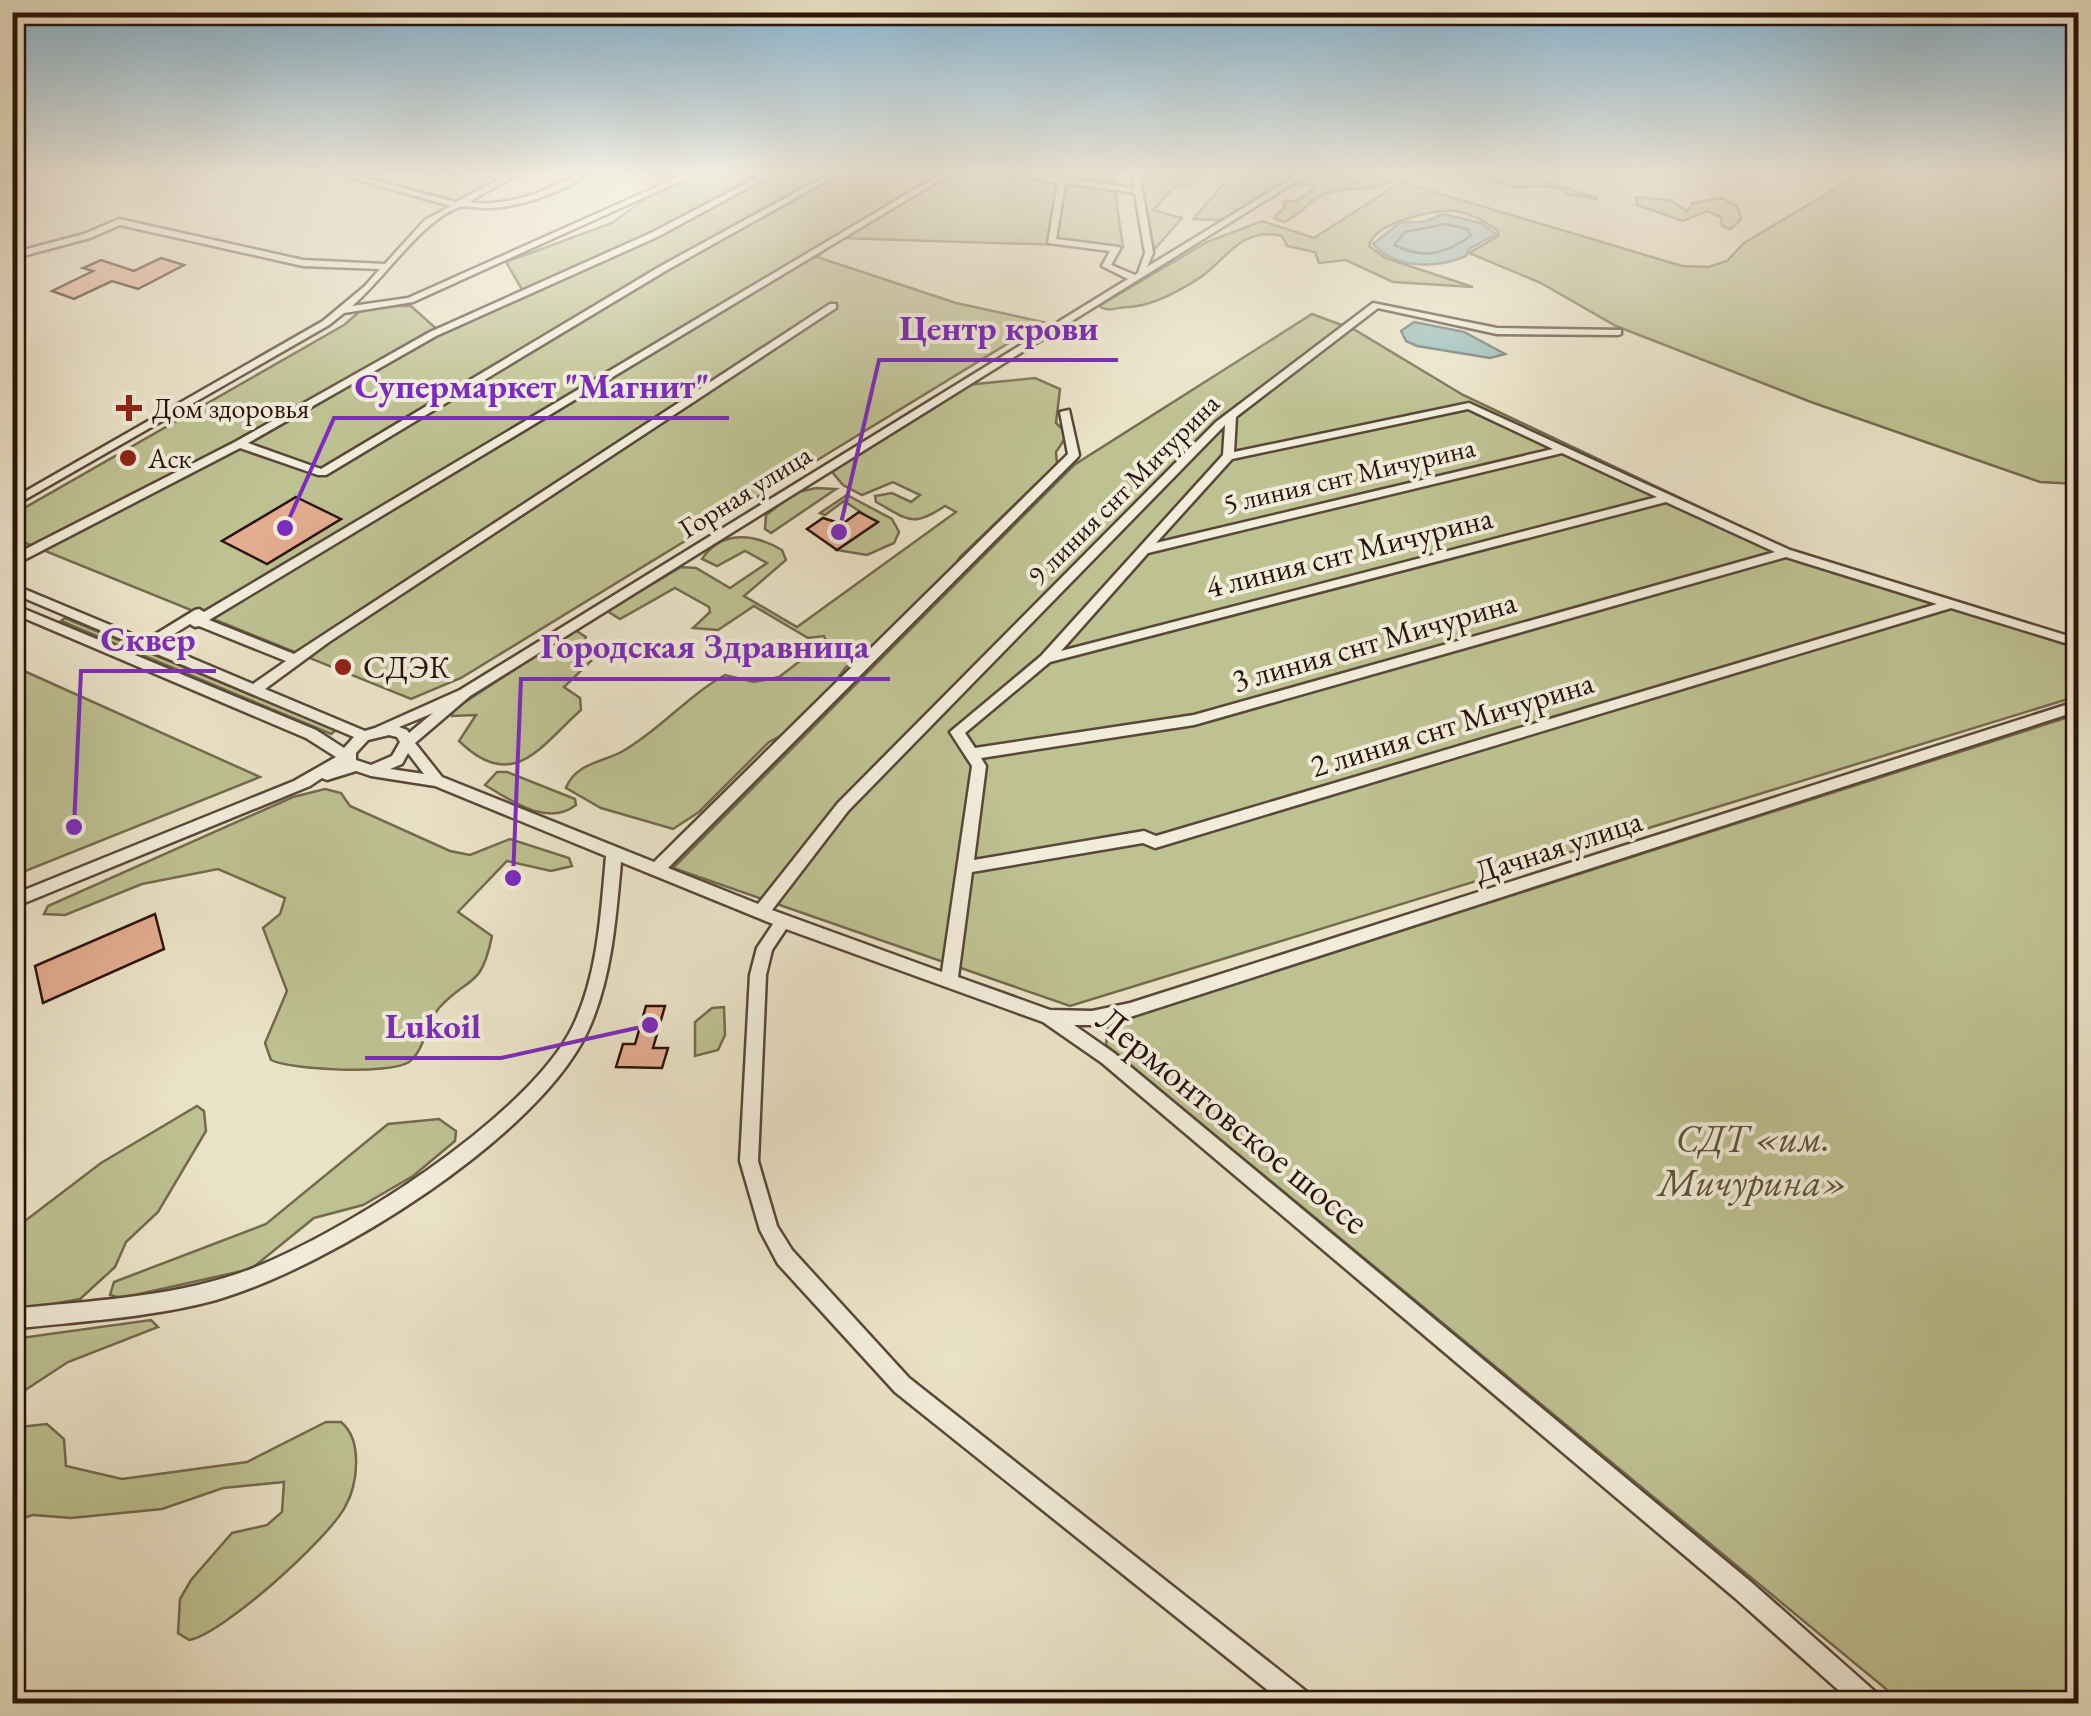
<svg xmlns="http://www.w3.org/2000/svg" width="2091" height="1716" font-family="'EB Garamond',serif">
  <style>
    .green { fill: #bec192; stroke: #746a4d; stroke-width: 2.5 }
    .water { fill: #99bdbb; stroke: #6d7973; stroke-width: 2.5 }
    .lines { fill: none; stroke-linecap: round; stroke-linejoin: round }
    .shore { stroke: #626862; stroke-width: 2.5 }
    .building { fill: #e4ad91; stroke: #2a1308; stroke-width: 2.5 }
    .minor-casing { stroke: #5a4738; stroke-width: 5 }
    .minor { fill: #f2eddb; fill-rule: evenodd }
    .poi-dot { fill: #8f2418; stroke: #f2eddb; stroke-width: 4 }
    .labels { text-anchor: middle; stroke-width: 8; stroke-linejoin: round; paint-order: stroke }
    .far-poi-label { font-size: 28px; fill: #2a1308; stroke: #f2eddb; text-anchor: start }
    .far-street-label { font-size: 28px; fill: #2a1308; stroke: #f2eddb }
    .street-label { font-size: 32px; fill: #2a1308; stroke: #f2eddb }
    .poi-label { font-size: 32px; fill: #2a1308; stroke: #f2eddb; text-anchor: start }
    .near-street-label { font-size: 38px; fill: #2a1308; stroke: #f2eddb }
    .near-park-label { font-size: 38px; font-style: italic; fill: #5e5038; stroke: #f2eddb }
    .leader { fill: none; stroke: #7b2cbf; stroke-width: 4 }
    .callout-dot { fill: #7b2cbf; stroke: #f2eddb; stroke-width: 4 }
    .callout-label { font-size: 35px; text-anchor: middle; font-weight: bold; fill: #7b2cbf; stroke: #f2eddb; stroke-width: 8; stroke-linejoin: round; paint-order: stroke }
  </style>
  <rect width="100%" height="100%" fill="#ebe3c8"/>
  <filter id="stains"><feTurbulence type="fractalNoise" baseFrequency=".002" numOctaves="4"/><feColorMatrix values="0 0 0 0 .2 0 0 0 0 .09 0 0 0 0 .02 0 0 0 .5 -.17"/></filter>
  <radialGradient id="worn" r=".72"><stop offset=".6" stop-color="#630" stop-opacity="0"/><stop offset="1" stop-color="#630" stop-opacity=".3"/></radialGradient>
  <g class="green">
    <polygon points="705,172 1112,172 1123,247 840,238 817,257 956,303 1043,322 461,678 411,699 13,538 12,515 344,325 366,306 411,306 441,333 523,291 506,262 612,223 648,197"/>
    <polygon points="1140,172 1204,172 1188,188 1177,185 1153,210 1182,218 1154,250"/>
    <polygon points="1234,172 1300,172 1221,220 1193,219"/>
    <path d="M1314,172L1358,182L1383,173L1395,179C1374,194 1353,185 1331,192C1309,198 1304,214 1284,222L1274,218L1284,208V202L1297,201L1315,188L1302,183L1280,191Z"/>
    <path d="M1477,172H1519L1598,199L1564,194V190C1547,184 1539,186 1525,187C1511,189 1489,180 1476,176Z"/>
    <path d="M1863,172H2078V484L2040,482L1811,402L1616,326L1541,283L1469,253L1498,236V231C1484,221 1471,213 1454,211C1432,209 1374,223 1369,246L1385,258L1473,287L1393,282L1346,260L1319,263L1315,252L1287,246L1282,236C1241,226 1226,260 1201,277C1181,290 1152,306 1129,307C1116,307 1109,313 1099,306L1207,242L1262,221L1314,238L1401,182L1682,266L1708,267L1727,261L1744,243Z"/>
    <polygon points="1641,197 1671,201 1687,211 1693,203 1721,198 1737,206 1741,219 1731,229 1722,226 1721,217 1707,211 1683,221 1637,205 1636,198"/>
    <polygon points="1312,314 1355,330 1463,395 1788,549 2078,641 2078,696 1070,1006 673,868 1074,465"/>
    <path d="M1035,378L1060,389L1056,423L1068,434L1056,452L1057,464L960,557L931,605L876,654L846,667L825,695L829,707L824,713L769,742L699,812L673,829L601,808L566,788C575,763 604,762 623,751C660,730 687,696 725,675L754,682L779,677L826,641L824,636L808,638L754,606L718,630L693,628L710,612L709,607L675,588L620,619L607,611L681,567L696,568L730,588L767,563L745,551L717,566L702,559C722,529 755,534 782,550L786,560L744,596L797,627L956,512L945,506C912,528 909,520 876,502L875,496L892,493L911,502L920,495L893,482L862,495L843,485L833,473L835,469L966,385Z"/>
    <polygon points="816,488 836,489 771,533 765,529 766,515 795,493"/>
    <polygon points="847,495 892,519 899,532 894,543 867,555 837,550 877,523 844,501 825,515 820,513"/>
    <polygon points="65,618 336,730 331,734 61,621"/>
    <path d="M575,630L586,637L579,654L591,661L564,687L580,698L581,710C542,744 514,795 459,741L476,715L452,716L453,710Z"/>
    <polygon points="13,666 260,777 13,876"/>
    <polygon points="2078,714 2078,1703 1903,1703 1106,1045 1108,1025"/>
    <path d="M497,772H507L575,799L576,805C547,827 512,801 485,785Z"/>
    <path d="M325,789L341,793L350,806L450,851L470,855L510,839L569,858L572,866L551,871L507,861L458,912L492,936C481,990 469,975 439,1008C426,1023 425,1050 409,1062C390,1075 290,1070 271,1060L265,1043L287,991L263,928L280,914L285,898L218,869L142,884L65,915L44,914L48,906L293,797Z"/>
    <polygon points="724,1007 725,1035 718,1050 695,1056 695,1022 712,1008"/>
    <polygon points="197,1106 204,1111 206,1131 158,1212 126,1242 115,1267 80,1299 13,1311 13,1230 101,1163"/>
    <polygon points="439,1119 456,1131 455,1141 413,1176 363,1205 314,1218 251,1269 121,1298 110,1295 114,1282 266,1224 388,1124"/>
    <polygon points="151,1320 158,1327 68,1362 13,1398 13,1339"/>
    <path d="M326,1422H341C363,1440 358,1484 345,1507C328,1539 223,1634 189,1640L178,1633L180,1599L191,1580L232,1533L267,1525L282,1512L284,1482L223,1488L162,1509L71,1518L33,1515L13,1521V1423L19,1427L47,1424L64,1439L66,1466L122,1479L247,1462Z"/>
  </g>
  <g class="water">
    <path d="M1443,214L1481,223L1496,234L1469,249L1466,256C1438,268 1395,270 1373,244L1401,222H1424Z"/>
    <polygon points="1414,322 1464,332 1505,354 1490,358 1417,346 1406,341 1401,331"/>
  </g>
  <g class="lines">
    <path class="shore" d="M1445,224L1468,229L1471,236C1444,254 1425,260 1394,245L1405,232Z"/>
  </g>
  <g class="building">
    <polygon points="161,258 184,265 138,289 112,281 74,299 52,291 93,271 83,268 101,260 134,271"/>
    <polygon points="296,497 341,519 267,564 222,541"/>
    <polygon points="859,512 878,522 837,550 807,529 823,518 842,524"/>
    <polygon points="155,914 164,949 43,1003 35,966"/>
    <polygon points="646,1006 665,1006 653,1048 668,1048 662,1068 616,1067 623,1044 635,1044"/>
  </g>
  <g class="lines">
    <g class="minor-casing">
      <g id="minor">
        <path d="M330,172H342L456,202L512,172H521L469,202C509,208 548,190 583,172H592C564,191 525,206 491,208C481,209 469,205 460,207C424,218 383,280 352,306L408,298L690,172H700L413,302L344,313L329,325L12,507V499L323,321L365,286L380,269L303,266L120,225L90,238L12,259V253L84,234L119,219L303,260L385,264L425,220L451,206Z"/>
        <polygon points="768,172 777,172 657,237 436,336 248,443 321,469 661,266 833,172 842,172 667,270 326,475 318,475 240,448 20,562 12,562 12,556 235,442 430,332 651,233"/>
        <path d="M944,172H953L209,620L294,654L830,304H836V308L329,642L265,689L365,731L375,728L460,690L1128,279L1102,266L1110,251L1048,243L1058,182L1001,174L997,172L1060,178L1065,172H1073L1067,179L1134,188L1131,172H1139L1153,253L1147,267L1302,172H1311L470,696L415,743L442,777L654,862L1068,454L1060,412L1069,410L1079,455L1078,457L668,868L758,904L838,803L1216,422L1373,303L1497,328L1621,330V334L1618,335L1497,334L1378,308L1236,417L1234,452L1469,403L1790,550L2078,639V647L1951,608L1155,848L1143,843L972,872L958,977L1050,1010L1092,1011L1130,1003L2078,701V711L1130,1017L1092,1025H1074L1114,1053L1751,1582L1880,1696L1884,1704H1854L1735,1598L1102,1063L1043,1022L786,929L772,950L766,975L758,1161L777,1226L792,1250L909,1378L1312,1696L1316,1704H1285L895,1392L778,1264L760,1230L740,1161L750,975L757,948L773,924L621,862C616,917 612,975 590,1026C544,1135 328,1268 216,1300C150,1318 80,1321 12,1329V1309C87,1301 165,1298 237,1274C332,1242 529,1118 573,1026C598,975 601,912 606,856L435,786L371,776L356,771L327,780L322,778L310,786L12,908V895L294,781L336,757L306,738L12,613V604L316,730L344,748L354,737L12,593V584L146,640L195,610L199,609L204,612ZM1065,183L1135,193L1145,253L1138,273L1135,275L1111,265L1120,249L1119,247L1056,239ZM1468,409L1553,449L1156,543L1232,459ZM1225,425L1223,455L1041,656L950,732L972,766L942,972L772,910L848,811ZM1562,453L1657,497L1061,651L1148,553ZM1666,502L1775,552L1194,715L975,748L965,733L1050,662ZM1786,557L1937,604L1156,836L1144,831L974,860L986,766L981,758L1194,725ZM190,624L195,627L199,626L286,661L253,684L158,644ZM433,713L409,733L407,730L399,727ZM389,735L397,737L400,742L392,756L371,765L356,760V753L368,740ZM408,753L424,774L390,769L402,764Z"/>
      </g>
    </g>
    <use href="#minor" class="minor"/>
  </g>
  <linearGradient id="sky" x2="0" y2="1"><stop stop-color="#88b8d6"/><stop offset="0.42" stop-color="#f6f2e6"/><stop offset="1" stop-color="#f6f2e6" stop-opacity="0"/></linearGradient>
  <rect width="2091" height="412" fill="url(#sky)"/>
  <g class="poi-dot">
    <path d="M124 393h10v10h10v10h-10v10h-10v-10h-10v-10h10z"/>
    <circle cx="128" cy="458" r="10"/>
    <circle cx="343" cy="667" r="10"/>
  </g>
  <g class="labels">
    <g class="far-poi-label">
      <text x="152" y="418">Дом здоровья</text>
      <text x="148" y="468">Аск</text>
    </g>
    <g class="far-street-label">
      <text transform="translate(1349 475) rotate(-13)" y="10">5 линия снт Мичурина</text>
      <text transform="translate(1123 489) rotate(-45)" y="10">9 линия снт Мичурина</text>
      <text transform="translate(745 491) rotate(-32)" y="10">Горная улица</text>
    </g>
    <g class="street-label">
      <text transform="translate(1349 552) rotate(-14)" y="11">4 линия снт Мичурина</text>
      <text transform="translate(1374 641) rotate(-16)" y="11">3 линия снт Мичурина</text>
      <text transform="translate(1452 724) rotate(-17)" y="11">2 линия снт Мичурина</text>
      <text transform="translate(1558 846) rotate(-18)" y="11">Дачная улица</text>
    </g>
    <g class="poi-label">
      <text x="363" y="678">СДЭК</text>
    </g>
    <g class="near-street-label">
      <text transform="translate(1233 1120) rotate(39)" y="13">Лермонтовское шоссе</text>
    </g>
    <g class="near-park-label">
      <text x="1753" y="1151">СДТ «им.<tspan x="1753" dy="44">Мичурина»</tspan></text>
    </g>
  </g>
  <path class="leader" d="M839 532L879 360H1118M285 528L334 418H729M74 827L81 671H216M513 878L521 679H890M650 1025L501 1058H365"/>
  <g class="callout-dot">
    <circle cx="839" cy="532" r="10"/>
    <circle cx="285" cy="528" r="10"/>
    <circle cx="74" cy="827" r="10"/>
    <circle cx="513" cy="878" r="10"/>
    <circle cx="650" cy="1025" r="10"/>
  </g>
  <g class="callout-label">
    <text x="999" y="340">Центр крови</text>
    <text x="532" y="398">Супермаркет "Магнит"</text>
    <text x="148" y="651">Сквер</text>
    <text x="705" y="658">Городская Здравница</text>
    <text x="433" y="1038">Lukoil</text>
  </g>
  <rect width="2091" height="1716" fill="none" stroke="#ebe3c8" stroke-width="50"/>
  <rect x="15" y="15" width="2061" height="1686" fill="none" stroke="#2a1308" stroke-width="5"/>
  <rect x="25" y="25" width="2041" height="1666" fill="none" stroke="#2a1308" stroke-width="2.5"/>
  <rect width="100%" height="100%" filter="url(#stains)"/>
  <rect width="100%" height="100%" fill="url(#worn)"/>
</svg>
